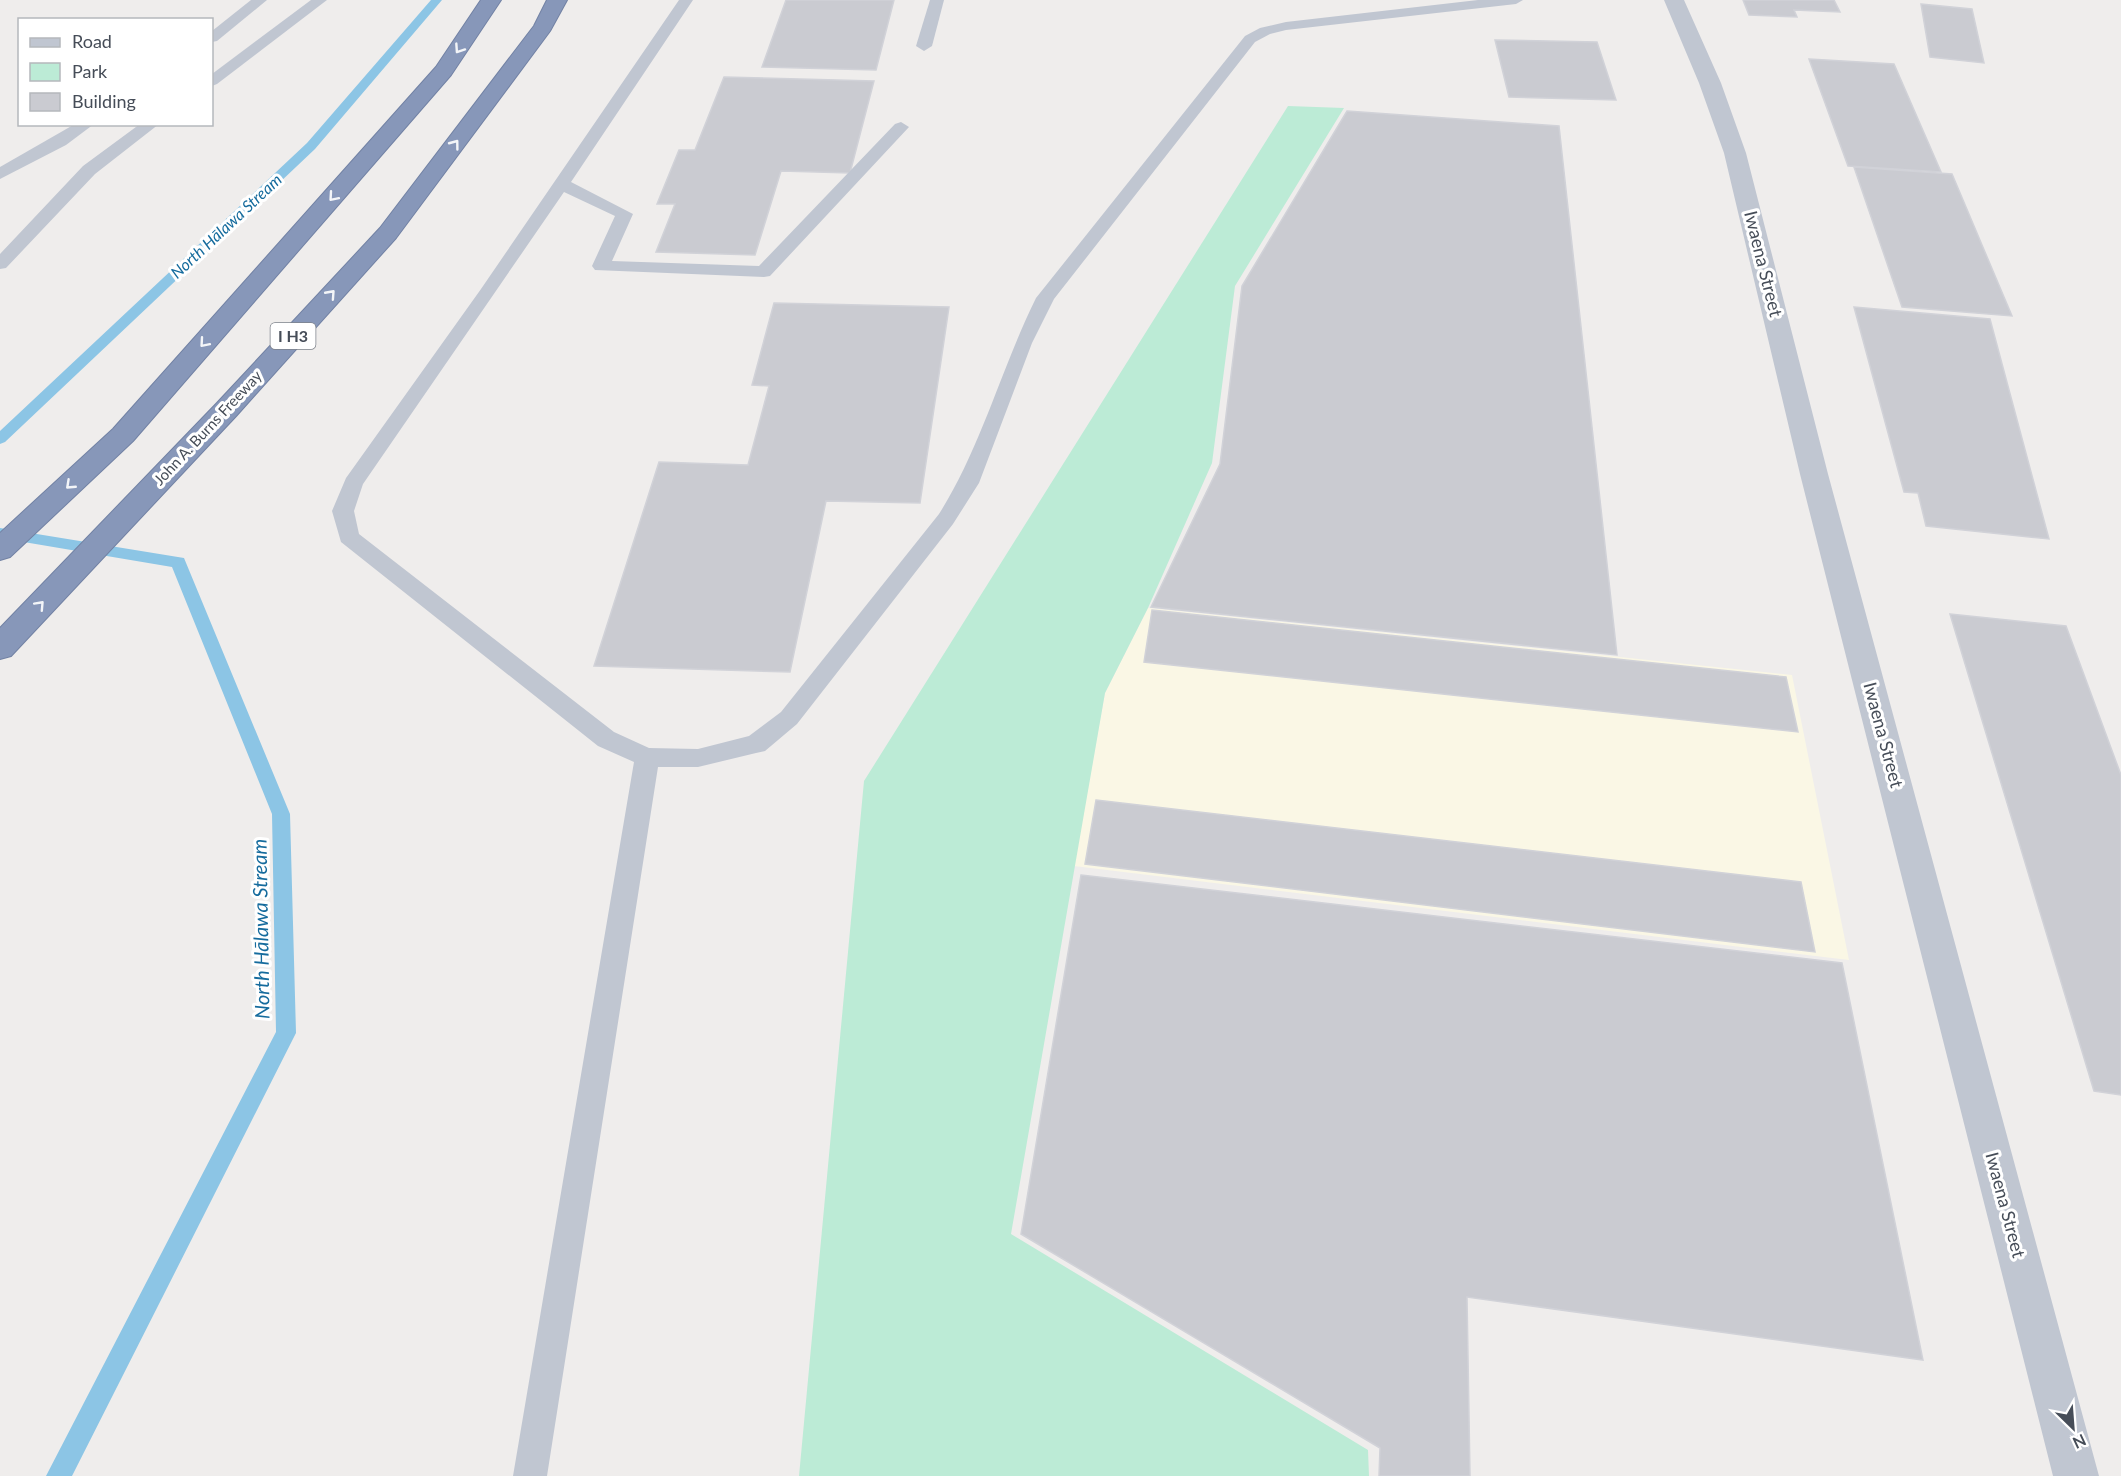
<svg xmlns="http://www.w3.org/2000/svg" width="2121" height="1476" font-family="Lato,sans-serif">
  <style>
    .commercial { fill: #faf7e5 }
    .green { fill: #bcebd6 }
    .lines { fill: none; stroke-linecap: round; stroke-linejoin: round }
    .stream { fill: #8cc5e5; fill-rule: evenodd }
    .building { fill: #cacbd1; stroke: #d1d2d8; stroke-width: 1.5 }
    .highway-casing { stroke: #7282a4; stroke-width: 2 }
    .lane { fill: #c0c6d1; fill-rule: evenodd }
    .street { fill: #c0c6d1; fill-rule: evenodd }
    .highway { fill: #8797b9; fill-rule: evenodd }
    .oneway { stroke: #f3f5f8 }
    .labels { text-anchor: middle; stroke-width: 6; stroke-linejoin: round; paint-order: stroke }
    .far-street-label { font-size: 15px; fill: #464d58; stroke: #fff }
    .far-water-label { font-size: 16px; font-style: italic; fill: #156b9d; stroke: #fff }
    .shield { fill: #fff; stroke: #7e828a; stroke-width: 1.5 }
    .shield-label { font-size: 16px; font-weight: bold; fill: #464d58 }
    .street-label { font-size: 18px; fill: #464d58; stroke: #fff }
    .water-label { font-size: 20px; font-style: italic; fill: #156b9d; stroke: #fff }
  </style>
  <rect width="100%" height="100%" fill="#efedec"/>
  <polygon class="commercial" points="1148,608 1792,675 1849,960 1074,866 1105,693"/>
  <polygon class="green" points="1288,106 1344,108 1235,286 1212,463 1148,608 1105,693 1011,1234 1368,1450 1369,1476 799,1476 864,781"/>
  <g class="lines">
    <g class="stream">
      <polygon points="431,0 442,0 315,149 5,442 0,444 0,431 307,143"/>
      <polygon points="0,528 184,558 290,814 296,1033 72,1476 46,1476 276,1032 272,814 172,567 0,538"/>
    </g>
  </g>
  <g class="building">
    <polygon points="786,0 894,0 876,70 762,67"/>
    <polygon points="1743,0 1834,0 1840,12 1794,10 1797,17 1749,15"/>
    <polygon points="1921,4 1972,9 1984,63 1930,57"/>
    <polygon points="1495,40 1597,42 1616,100 1509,97"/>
    <polygon points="1809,59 1894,64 1941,172 1848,166"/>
    <polygon points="724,77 874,81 850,173 781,171 755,255 656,252 675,204 657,204 679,150 695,150"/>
    <polygon points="1347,111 1559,126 1617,655 1151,607 1220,464 1242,286"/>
    <polygon points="1854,167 1952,174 2012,316 1902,307"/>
    <polygon points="774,303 949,307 920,503 826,501 790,672 594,666 659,462 748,465 769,386 752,385"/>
    <polygon points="1854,307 1990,319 2049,539 1926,526 1918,493 1904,492"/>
    <polygon points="1152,610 1786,677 1798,732 1144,662"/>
    <polygon points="1950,614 2066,626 2121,775 2121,1095 2094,1091"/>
    <polygon points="1096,800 1801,882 1815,952 1085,864"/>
    <polygon points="1081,875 1842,963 1923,1360 1467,1297 1470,1476 1379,1476 1380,1448 1021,1234"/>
  </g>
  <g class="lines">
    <g class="highway-casing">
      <g id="highway">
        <polygon points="481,0 501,0 451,75 133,441 10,557 0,560 0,533 113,429 436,67"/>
        <polygon points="547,0 567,0 550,31 396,238 237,415 11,656 0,659 0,628 217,403 380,228 534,26"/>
      </g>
    </g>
    <g class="lane">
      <polygon points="251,0 267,0 217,41 212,42 212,31"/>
      <polygon points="311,0 327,0 217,84 212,86 212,74"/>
      <path d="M679,0H693L571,182L633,214L612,261L759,266L895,124L901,122L909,127L770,276L764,277L595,270L592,266L615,216L564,192L363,484L354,511L359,534L614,732L649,748L698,749L749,736L781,712L939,514C981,448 1001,369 1036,298L1245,36L1260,28L1286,22L1478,0H1523L1516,4L1286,30L1270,34L1255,42L1054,299L1032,343L979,483L953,524L797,724L765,751L756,753L698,767H658L547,1476H513L634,762L598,746L341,542L332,511L346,478L481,289Z"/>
      <polygon points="930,0 944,0 932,46 924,51 916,46"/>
      <polygon points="75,124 94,124 66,145 0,179 0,167"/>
      <polygon points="140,124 159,124 95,174 6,268 0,269 0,254 83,166"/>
    </g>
    <polygon class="street" points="1664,0 1684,0 1721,83 1746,153 1828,474 2099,1476 2053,1476 1800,474 1724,153 1699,83"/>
    <use href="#highway" class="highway"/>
  </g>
  <defs><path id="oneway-chevron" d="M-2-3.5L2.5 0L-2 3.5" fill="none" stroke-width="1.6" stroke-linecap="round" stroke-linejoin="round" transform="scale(1.5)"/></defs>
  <g class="oneway">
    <use href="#oneway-chevron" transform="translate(459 49) rotate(124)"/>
    <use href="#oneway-chevron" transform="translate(455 144) rotate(-53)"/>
    <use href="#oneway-chevron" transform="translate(333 197) rotate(131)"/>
    <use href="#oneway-chevron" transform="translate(331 294) rotate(-48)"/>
    <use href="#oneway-chevron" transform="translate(204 343) rotate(131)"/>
    <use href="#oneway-chevron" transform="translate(70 485) rotate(137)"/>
    <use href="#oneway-chevron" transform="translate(40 605) rotate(-47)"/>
  </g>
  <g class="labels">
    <g class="far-street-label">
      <text transform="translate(208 428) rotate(-47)" y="5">John A. Burns Freeway</text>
    </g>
    <g class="far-water-label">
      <text transform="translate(226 226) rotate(-43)" y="6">North Hālawa Stream</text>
    </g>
    <rect class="shield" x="270.5" y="323" width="45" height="26" rx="4.5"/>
    <g class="shield-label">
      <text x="293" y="342">I H3</text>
    </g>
    <g class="street-label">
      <text transform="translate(1763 264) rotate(76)" y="6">Iwaena Street</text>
      <text transform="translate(1883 735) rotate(75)" y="6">Iwaena Street</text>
      <text transform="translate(2005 1205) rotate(75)" y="6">Iwaena Street</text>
    </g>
    <g class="water-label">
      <text transform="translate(261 929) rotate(-91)" y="7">North Hālawa Stream</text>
    </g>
  </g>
  <rect x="18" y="18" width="195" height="108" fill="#ffffff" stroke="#b5b8bc" stroke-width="1.5"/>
  <rect x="30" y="38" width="30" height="9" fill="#c0c6d1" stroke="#b5b8bc" stroke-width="1.5"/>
  <text x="72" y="48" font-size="18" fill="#464d58">Road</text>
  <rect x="30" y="63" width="30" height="18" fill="#bcebd6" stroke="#b5b8bc" stroke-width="1.5"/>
  <text x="72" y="78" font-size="18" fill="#464d58">Park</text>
  <rect x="30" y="93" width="30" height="18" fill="#cacbd1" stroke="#b5b8bc" stroke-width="1.5"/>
  <text x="72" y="108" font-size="18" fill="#464d58">Building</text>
  <g transform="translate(2073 1428) rotate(155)" stroke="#ffffff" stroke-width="4.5" paint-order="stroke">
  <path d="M0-4.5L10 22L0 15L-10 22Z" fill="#464d58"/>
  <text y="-9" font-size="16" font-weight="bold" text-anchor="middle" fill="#464d58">N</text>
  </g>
</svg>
